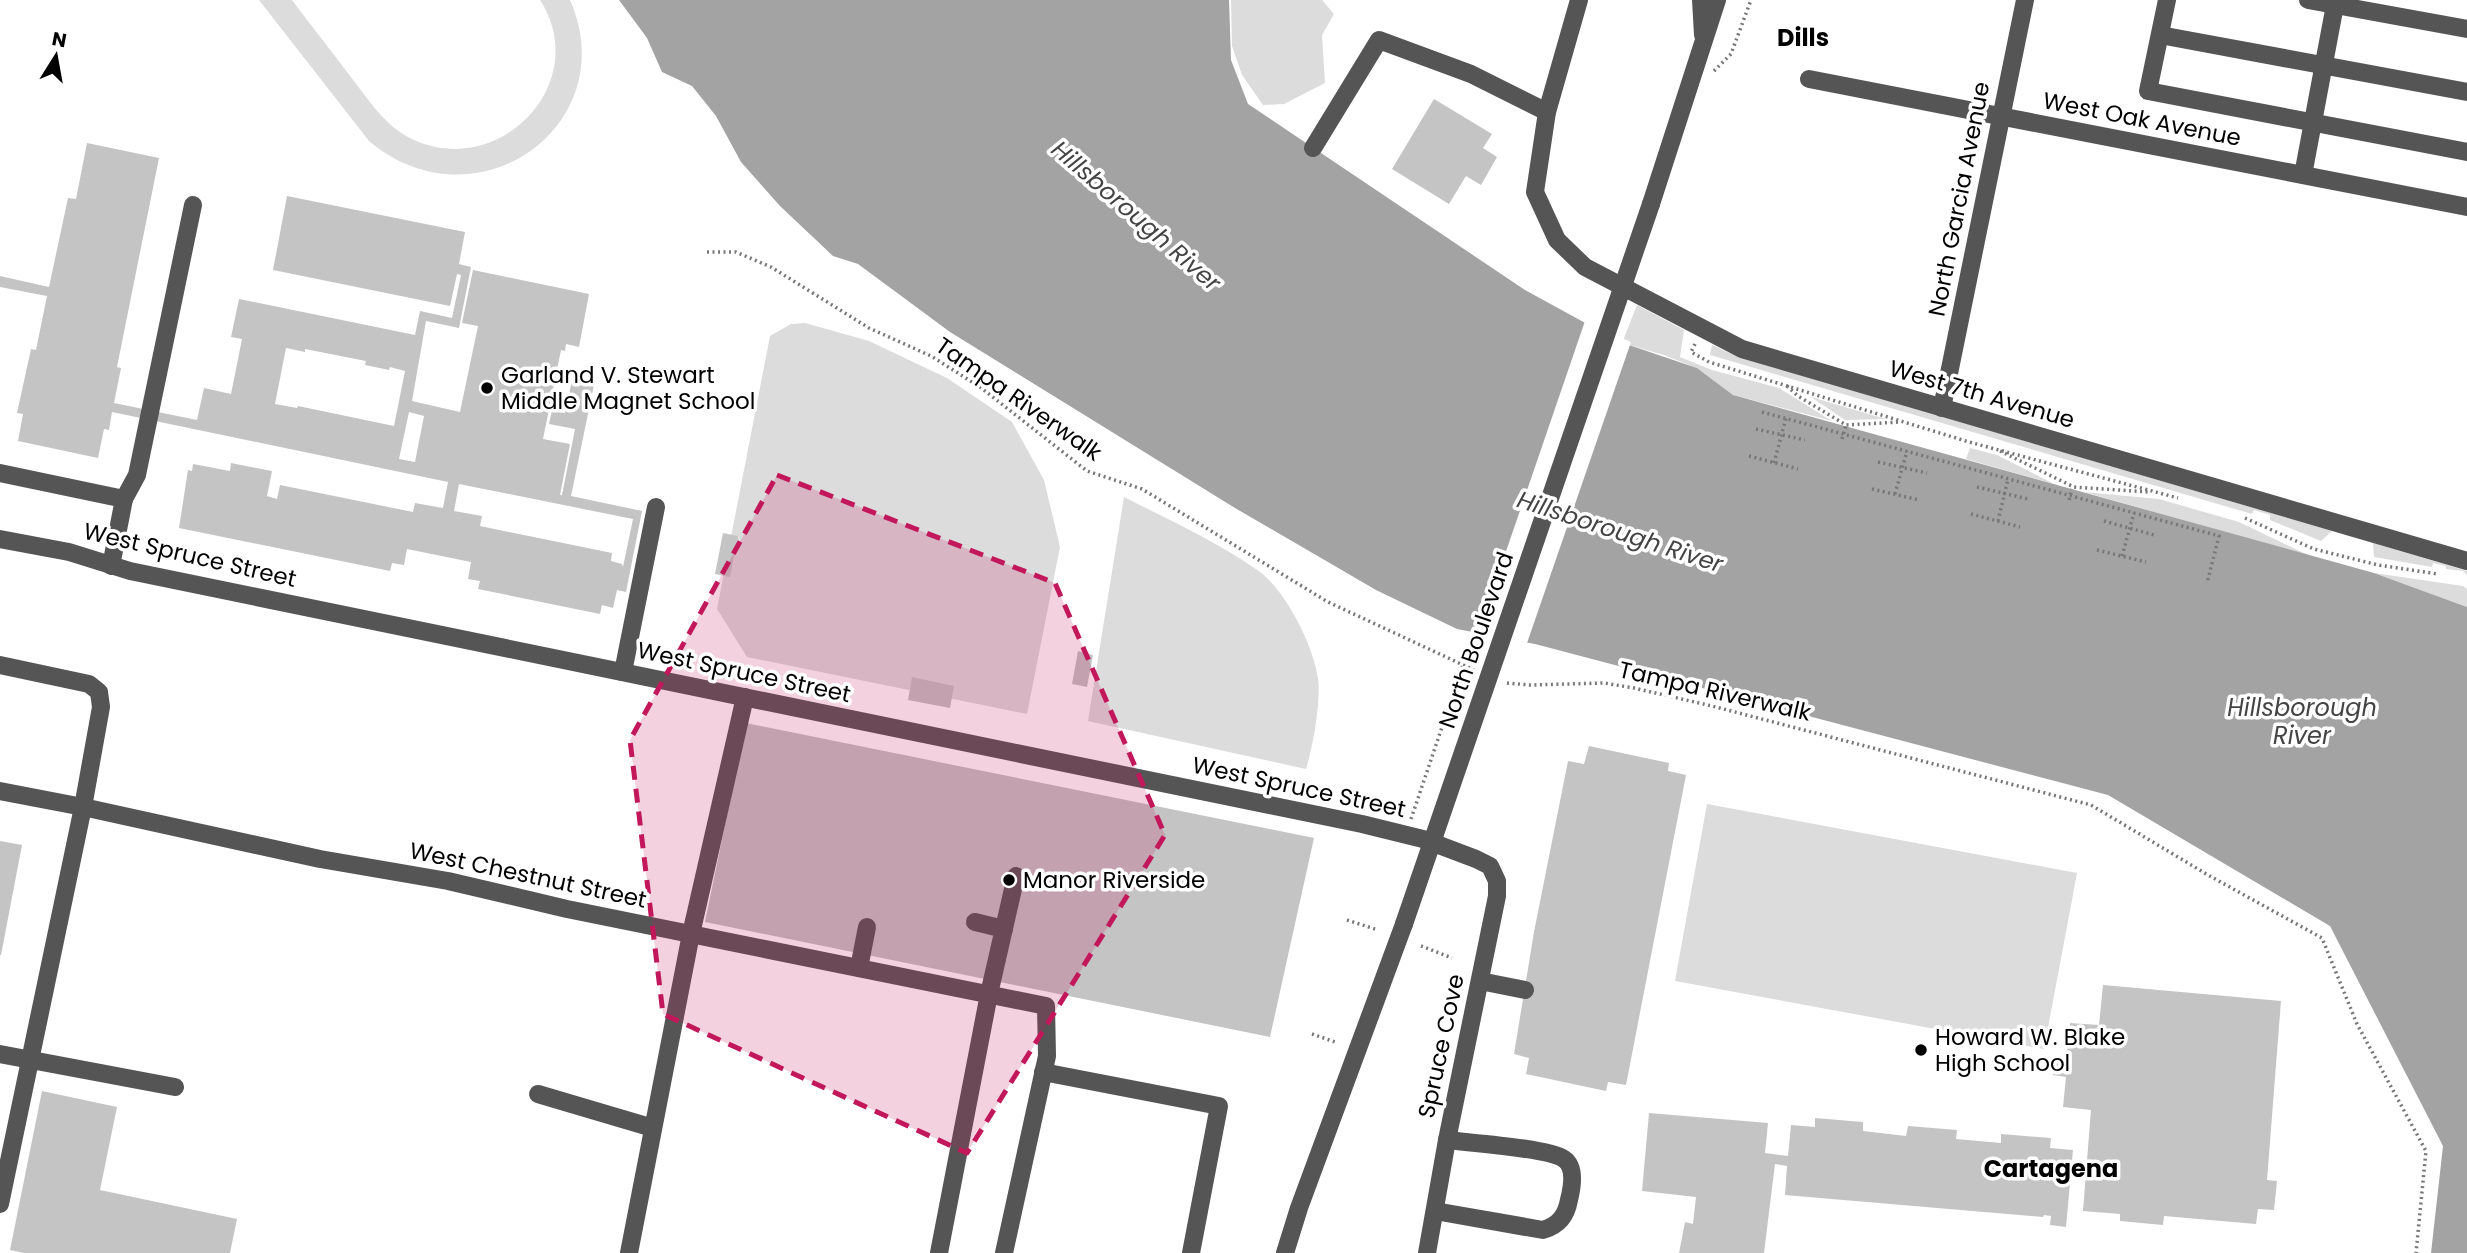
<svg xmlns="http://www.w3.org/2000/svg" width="2467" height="1253" font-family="Poppins,sans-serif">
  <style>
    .green { fill: #dcdcdc }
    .water { fill: #a3a3a3 }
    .pier { fill: #fff }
    .building { fill: #c4c4c4; fill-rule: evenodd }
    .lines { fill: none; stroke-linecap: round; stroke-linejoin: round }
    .path { stroke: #777; stroke-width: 3.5; stroke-dasharray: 2 3.5; stroke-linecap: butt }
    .minor { stroke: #555; stroke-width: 18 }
    .minor-bridge { stroke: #555; stroke-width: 18 }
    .marked { fill: #c2185b; fill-opacity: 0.2; stroke: #c2185b; stroke-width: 5; stroke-dasharray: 14 9; stroke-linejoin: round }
    .poi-dot { fill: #000; stroke: #fff; stroke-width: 2.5 }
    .labels { text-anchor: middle; stroke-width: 7; stroke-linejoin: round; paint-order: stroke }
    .street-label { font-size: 23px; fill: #000; stroke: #fff }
    .poi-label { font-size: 23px; fill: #000; stroke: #fff; text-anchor: start }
    .neighbourhood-label { font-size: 24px; font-weight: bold; fill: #000; stroke: #fff }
    .water-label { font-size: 24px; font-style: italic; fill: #444; stroke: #fff }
  </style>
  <rect width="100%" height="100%" fill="#fff"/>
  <g class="green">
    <path d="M259,0H292C310,24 329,48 347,72C367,97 384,127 414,140C501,179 593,82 540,0H570C625,125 476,231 369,141Z"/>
    <polygon points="1231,0 1322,0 1334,14 1322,35 1325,83 1284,104 1263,105 1242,75 1232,46"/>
    <polygon points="1637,305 1684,330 1680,357 1712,370 1779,388 1832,421 1733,395 1697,368 1664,355 1622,343"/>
    <polygon points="805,323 869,341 947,378 1012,422 1044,480 1060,547 1027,714 747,657 717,609 770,336 791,324"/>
    <polygon points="1712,345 1736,356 2332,531 2321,541 2270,520 2270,515 2254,510 2252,514 1710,355"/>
    <polygon points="1811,397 1886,419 1845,420"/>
    <polygon points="1970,448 1997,455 2054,484 1966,459"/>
    <polygon points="2084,492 2159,499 2239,522 2310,556"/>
    <path d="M1124,497C1169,520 1218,542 1260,572C1286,591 1314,647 1318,679C1321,702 1313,746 1306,769L1088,721Z"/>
    <polygon points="2373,543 2467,571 2467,575 2463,571 2446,569 2446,566 2433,563 2432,567 2374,557"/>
    <polygon points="2374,573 2463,586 2467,589 2467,607"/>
    <polygon points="1707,804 2077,873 2044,1049 1675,981"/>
  </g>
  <polygon class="water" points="619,0 1229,0 1231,60 1248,104 1525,290 1620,342 1697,368 1733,395 2374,573 2467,607 2467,1253 2431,1253 2443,1146 2330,926 2108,795 1535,644 1457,629 1376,590 1235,508 950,332 858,264 833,256 780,206 741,162 716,116 692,86 662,72 647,38"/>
  <polygon class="pier" points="1585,321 1631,342 1526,646 1477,636"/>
  <g class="building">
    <polygon points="1434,99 1492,134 1483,148 1497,157 1481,185 1466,176 1449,204 1392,169"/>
    <path d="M87,143L159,158L117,367L121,368L114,403L197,420L204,388L231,394L242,339L231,337L239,299L415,335L420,311L452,318L461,275L457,274L450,306L273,270L287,196L465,232L459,264L471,267L459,328L426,321L412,401L460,412L478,326L462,323L473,270L589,294L579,347L566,344L565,351L561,350L543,439L570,444L560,495H562L575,429L549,424L552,410L565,413L573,376L595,380L571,496L642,511L626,592L617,590L613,608L602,605L600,614L478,589L480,581L468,579L471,562L407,549L404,565L392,563L390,571L179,528L188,470L192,471L193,464L230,471L231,463L272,471L267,496L277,499L280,485L413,512L415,503L443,508L448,482L112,412L109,430L104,429L98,458L18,441L23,414L17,413L31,349L36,350L47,296L0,287V276L49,287L68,198L76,199ZM286,348L305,352V349L366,361L365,365L389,370L390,367L405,371L394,426L298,406L297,408L275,404ZM409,412L424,416L415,462L399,459ZM459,484L633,519L623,567L622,564L611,561L612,553L480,526L482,516L454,511Z"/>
    <polygon points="723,533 738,536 730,577 715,574"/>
    <polygon points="1078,651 1093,655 1087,687 1072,684"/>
    <polygon points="912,677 954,686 950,708 908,700"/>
    <polygon points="746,723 1314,838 1270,1037 705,922"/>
    <polygon points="1589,746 1669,763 1668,771 1686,775 1626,1085 1608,1082 1606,1091 1526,1074 1529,1058 1514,1054 1534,932 1568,761 1584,764"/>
    <polygon points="0,841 22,845 1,955 0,955"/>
    <polygon points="2103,985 2281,1001 2267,1180 2277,1181 2274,1210 2258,1209 2256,1224 2164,1216 2163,1225 2120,1221 2120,1214 2083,1211 2091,1110 2063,1107 2066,1077 2053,1075 2055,1063 2066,1064 2070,1023 2099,1025"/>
    <polygon points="42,1091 117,1107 100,1190 237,1219 230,1253 24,1253 10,1250"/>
    <polygon points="1649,1113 1768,1123 1765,1153 1788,1156 1791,1125 1815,1127 1815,1118 1863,1122 1863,1131 1906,1136 1908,1126 1957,1130 1956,1139 2001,1143 2001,1134 2051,1138 2050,1148 2073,1150 2066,1227 2050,1225 2051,1216 2044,1215 2043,1217 1785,1195 1787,1166 1775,1164 1764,1253 1679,1253 1685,1222 1693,1224 1696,1197 1642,1191"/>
  </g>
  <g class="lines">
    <g class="path">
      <polyline points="1714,71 1731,54 1751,0"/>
      <polyline points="707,252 736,252 771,267 869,328 931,356 980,387 1087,471 1142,489 1328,602 1474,670"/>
      <polyline points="1695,344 1691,352 1709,362 1969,442 2178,498"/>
      <polyline points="1787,386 1798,396 1846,425 1900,422"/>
      <polyline points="1762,412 2219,536 2207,583"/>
      <polyline points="1756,429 1805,440"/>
      <polyline points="1842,439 1846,425"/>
      <polyline points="2000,451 2074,487 2148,492"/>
      <polyline points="1749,456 1798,469"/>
      <polyline points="1878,462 1927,473"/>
      <polyline points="1774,463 1786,418"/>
      <polyline points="1977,487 2028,499"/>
      <polyline points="1872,489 1919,500"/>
      <polyline points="1895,494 1907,451"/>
      <polyline points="2069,500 2072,489"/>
      <polyline points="1971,514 2020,527"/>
      <polyline points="2245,518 2314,549 2378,565 2438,574"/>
      <polyline points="1998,521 2008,479"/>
      <polyline points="2104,521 2154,535"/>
      <polyline points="2097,550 2146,562"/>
      <polyline points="2122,556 2134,513"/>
      <polyline points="1507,683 1530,685 1604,683 1634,688 1712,706 2091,805 2208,875 2322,938 2357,1024 2426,1151 2416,1253"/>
      <polyline points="1411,819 1463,665"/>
      <polyline points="1347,920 1378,930"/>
      <polyline points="1421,946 1452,958"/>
      <polyline points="1312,1034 1338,1043"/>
    </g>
    <g class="minor">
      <polyline points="1579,0 1547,112 1535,192 1557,240 1585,267 1742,349 2467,561"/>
      <polyline points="1701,0 1703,35"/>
      <polyline points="2167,0 2148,91 2467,152"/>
      <polyline points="2308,0 2467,29"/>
      <polyline points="2160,35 2467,92"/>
      <polyline points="1809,79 2467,207"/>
      <polyline points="1313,148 1379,40 1471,74 1547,112"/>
      <polyline points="2303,175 2335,5"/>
      <polyline points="1651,204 1717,0"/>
      <polyline points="1942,408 2025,0"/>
      <polyline points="0,473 124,499 111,566"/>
      <polyline points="124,499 137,475 193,205"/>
      <polyline points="0,539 69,552 130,571 1362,824 1423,839 1476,859 1490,866 1497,881 1497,896 1447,1140 1427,1253"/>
      <polyline points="0,665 89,684 99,692 101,707 83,807 0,1204"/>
      <polyline points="623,672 656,507"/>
      <polyline points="0,791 83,807 320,859 448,881 567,909 1046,1006 1047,1056 1004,1253"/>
      <polyline points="975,922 1004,929"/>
      <polyline points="859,968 867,927"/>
      <polyline points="1480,981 1525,990"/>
      <polyline points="0,1054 175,1087"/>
      <polyline points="1043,1072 1219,1106 1191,1253"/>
      <polyline points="538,1094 653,1128"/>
      <path d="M1435,1211L1543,1230C1559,1225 1566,1216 1569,1200C1572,1188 1576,1167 1564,1159C1548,1148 1471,1143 1447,1140"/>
      <polyline points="629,1253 691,934 745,697"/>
      <polyline points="939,1253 989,994 1016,876"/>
      <polyline points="1285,1253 1299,1208 1404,924"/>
    </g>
    <polyline class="minor-bridge" points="1404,924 1651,204"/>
  </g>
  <path class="marked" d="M777,475L1055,583L1165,835L967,1153L663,1014L630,740Z"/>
  <g class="poi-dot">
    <circle cx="487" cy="388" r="7"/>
    <circle cx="1009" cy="880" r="7"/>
    <circle cx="1921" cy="1050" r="7"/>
  </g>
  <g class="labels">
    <g class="street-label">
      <text transform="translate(2142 119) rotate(11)" y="8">West Oak Avenue</text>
      <text transform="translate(1959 199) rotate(-79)" y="8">North Garcia Avenue</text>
      <text transform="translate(1982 394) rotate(16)" y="8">West 7th Avenue</text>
      <text transform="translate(1019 399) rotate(35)" y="8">Tampa Riverwalk</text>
      <text transform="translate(190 555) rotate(13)" y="8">West Spruce Street</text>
      <text transform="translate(1476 640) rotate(-71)" y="8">North Boulevard</text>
      <text transform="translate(744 672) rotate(12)" y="8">West Spruce Street</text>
      <text transform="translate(1715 691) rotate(13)" y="8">Tampa Riverwalk</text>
      <text transform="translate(1299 787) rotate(12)" y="8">West Spruce Street</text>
      <text transform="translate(528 875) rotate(12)" y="8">West Chestnut Street</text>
      <text transform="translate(1441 1046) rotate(-78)" y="8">Spruce Cove</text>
    </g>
    <g class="poi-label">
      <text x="501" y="383">Garland V. Stewart<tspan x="501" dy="26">Middle Magnet School</tspan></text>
      <text x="1023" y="888">Manor Riverside</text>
      <text x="1935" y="1045">Howard W. Blake<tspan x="1935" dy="26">High School</tspan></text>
    </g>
    <g class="neighbourhood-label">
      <text x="1803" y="46">Dills</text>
      <text x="2051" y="1177">Cartagena</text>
    </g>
    <g class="water-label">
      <text transform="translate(1136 216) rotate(41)" y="8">Hillsborough River</text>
      <text transform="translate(1620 532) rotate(18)" y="8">Hillsborough River</text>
      <text x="2302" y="716">Hillsborough<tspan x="2302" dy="28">River</tspan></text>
    </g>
  </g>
  <g transform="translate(56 56) rotate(11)" stroke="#ffffff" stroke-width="5" paint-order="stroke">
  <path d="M0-5L12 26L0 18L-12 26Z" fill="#000000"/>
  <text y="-10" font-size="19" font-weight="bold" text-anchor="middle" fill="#000000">N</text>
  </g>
</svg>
